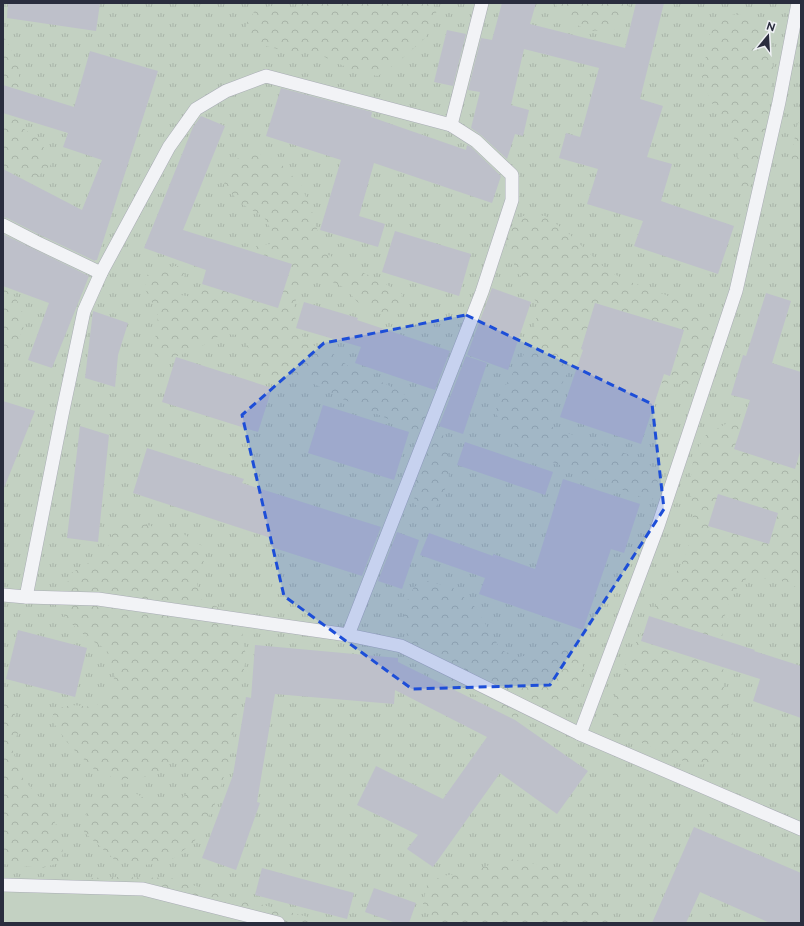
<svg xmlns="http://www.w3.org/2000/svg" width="804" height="926" font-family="Raleway,sans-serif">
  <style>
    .grass { fill: url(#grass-tufts) }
    .forest { fill: url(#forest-crowns) }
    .garden { fill: #c3d1c2 }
    .building { fill: #bec0ca }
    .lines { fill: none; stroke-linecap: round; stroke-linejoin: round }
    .service-casing { stroke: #a9acb5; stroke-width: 14 }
    .service { stroke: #f2f3f6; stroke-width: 13 }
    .marked { fill: #1d4ed8; fill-opacity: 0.2; stroke: #1d4ed8; stroke-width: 3; stroke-dasharray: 8 5; stroke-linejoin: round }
  </style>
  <defs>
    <pattern id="grass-tufts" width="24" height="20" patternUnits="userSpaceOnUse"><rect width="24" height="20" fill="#c3d1c2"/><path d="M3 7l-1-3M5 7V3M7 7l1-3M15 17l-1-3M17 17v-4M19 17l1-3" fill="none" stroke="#a8b4a8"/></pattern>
    <pattern id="forest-crowns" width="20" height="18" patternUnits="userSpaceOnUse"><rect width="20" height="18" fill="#c3d1c2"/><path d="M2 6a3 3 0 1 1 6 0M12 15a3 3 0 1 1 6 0" fill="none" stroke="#a8b4a8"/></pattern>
  </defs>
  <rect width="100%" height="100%" fill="#e0e2e8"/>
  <polygon class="grass" points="3,3 801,3 801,923 278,923 3,885"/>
  <g class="forest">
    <polygon points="304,3 433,3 437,15 426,37 398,62 378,76 359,73 316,53 293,53 258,44 246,34 246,24 256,9 271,6 289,13"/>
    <polygon points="556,3 630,3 625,16 616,29 590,31 568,21 557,10"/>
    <polygon points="740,14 754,18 768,33 773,67 768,120 755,177 749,189 739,186 737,169 738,148 726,120 711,102 702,77 711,29 722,16"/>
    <polygon points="3,35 19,65 19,89 15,103 24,129 41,141 51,165 36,178 3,172"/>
    <polygon points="801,114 801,176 791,163 796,129"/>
    <polygon points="253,151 279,162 301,185 313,214 323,252 355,269 381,281 402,294 400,308 383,313 362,307 345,288 322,277 304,279 298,291 293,312 305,342 332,353 352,369 388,385 419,403 443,435 448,450 449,479 441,499 432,513 422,513 414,503 416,480 431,443 427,436 338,397 326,390 302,378 284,379 269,374 254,361 242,335 223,334 200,347 163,362 157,360 153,349 157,329 158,313 145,289 146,276 158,267 178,266 185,275 181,283 181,295 192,297 258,245 271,244 274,235 264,217 240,203 224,184 235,160"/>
    <polygon points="527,214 545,216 566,231 608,271 630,282 653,289 685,304 707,317 729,340 729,355 723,365 690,384 656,383 589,363 574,365 565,377 550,413 552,427 586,440 645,460 658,473 657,493 651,501 517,448 496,414 497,400 530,344 539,307 506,251 507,233 516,220"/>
    <polygon points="3,278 21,307 25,323 14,352 3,360"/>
    <polygon points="755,421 801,446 801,589 779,580 748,577 734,591 722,623 724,694 731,717 733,739 718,763 693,765 646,745 616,730 611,706 628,658 667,584 681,566 691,538 693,520 690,483 694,454 706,435 729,422"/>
    <polygon points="120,518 138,522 157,528 182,533 202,546 204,565 197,584 202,601 216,606 242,631 246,657 229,761 214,807 194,842 167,863 141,865 115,860 84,832 88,802 104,791 135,793 146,799 165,802 184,797 194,779 190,765 175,760 152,776 119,780 96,771 70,746 52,721 54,709 72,705 94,707 105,699 115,676 106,649 89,639 66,619 59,604 71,573 106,553 111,538 112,525"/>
    <polygon points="428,581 453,588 475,607 501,650 518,657 536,654 550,642 565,640 580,653 584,670 580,695 568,708 533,721 513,717 431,670 409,641 403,621 406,603 414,587"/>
    <polygon points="3,694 12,706 19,729 12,749 23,779 49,808 63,842 62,862 42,868 3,864"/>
    <polygon points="510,859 541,865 561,872 593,904 622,922 634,923 438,923 423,904 427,885 441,876 463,873"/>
    <polygon points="118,877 171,878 211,891 319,920 325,923 55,923 64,896 92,878"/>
  </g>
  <polygon class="garden" points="3,885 143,889 278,923 3,923"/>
  <g class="building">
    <polygon points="8,3 100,3 96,31 7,18"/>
    <polygon points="502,3 536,3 530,24 625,48 636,3 664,3 640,99 663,106 647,157 672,164 661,201 734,226 718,274 634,246 643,221 587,204 598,169 559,158 566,133 580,137 599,68 524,49 511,105 529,110 523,136 515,134 507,159 481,135 471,128 480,92 468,90 481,38 492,40"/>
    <polygon points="447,30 466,34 453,86 434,82"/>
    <polygon points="90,51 158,71 97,260 95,260 95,261 40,235 7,218 3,217 3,169 82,210 102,160 63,147 68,133 3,113 3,85 74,107"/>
    <polygon points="281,88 372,112 371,117 466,150 467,145 471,147 501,176 492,203 374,163 359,216 385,224 378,247 320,230 341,160 266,136"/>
    <polygon points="201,116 225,126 183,230 292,264 278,308 202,284 206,270 144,248 193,127"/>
    <polygon points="395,231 471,254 459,296 382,272"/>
    <polygon points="3,234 89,276 52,368 28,360 49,303 3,286"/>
    <polygon points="492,288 531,302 508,370 467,355"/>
    <polygon points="766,293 791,301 772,363 801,372 801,449 795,469 734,449 750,400 731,395 743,355 746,356"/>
    <polygon points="304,302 358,318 357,320 450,351 435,390 355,363 361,347 296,328"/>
    <polygon points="595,303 684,330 670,376 664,374 641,444 560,417 583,350 581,349"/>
    <polygon points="93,311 128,323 118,355 115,387 85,378"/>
    <polygon points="466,356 487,363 463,434 439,426"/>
    <polygon points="176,357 272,388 258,432 162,402"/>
    <polygon points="3,401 35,411 4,488 3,488"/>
    <polygon points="323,405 409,432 394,480 308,453"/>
    <polygon points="80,426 109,435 98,542 67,538"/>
    <polygon points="465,442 553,472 545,495 457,465"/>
    <polygon points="147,448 244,479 242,483 381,527 362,576 271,547 274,539 133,493"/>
    <polygon points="563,479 640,504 624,553 611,549 583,630 479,594 485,578 420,555 429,533 493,556 493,554 535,569"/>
    <polygon points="718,494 778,513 769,544 708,526"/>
    <polygon points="397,532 419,540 402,589 378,581"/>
    <polygon points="649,616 755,650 754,651 801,666 801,718 753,701 760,679 641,641"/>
    <polygon points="18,630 87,648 75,697 6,679"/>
    <polygon points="255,645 398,658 398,662 515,720 588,771 557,814 500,773 433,867 407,849 418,835 357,805 376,766 443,799 487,737 395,690 394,704 275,694 257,802 260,803 236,870 202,858 233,775 246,697 251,698"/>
    <polygon points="694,827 801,873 801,923 770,923 700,892 686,923 652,923"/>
    <polygon points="262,868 354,893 347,919 255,895"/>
    <polygon points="374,888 416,903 409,923 396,923 365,912"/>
  </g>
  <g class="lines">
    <g class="service-casing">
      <g id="service">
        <polygon points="266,76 451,125 476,141 512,175 512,200 482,292 348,635 98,599 26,597 62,415 84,311 101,273 169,147 196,109 226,91"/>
        <polyline points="451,125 482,3"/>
        <polyline points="3,225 36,242 101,273"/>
        <polyline points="3,595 26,597"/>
        <polyline points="348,635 401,646 580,734 801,829"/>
        <polyline points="580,734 658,526 736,291 779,102 798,3"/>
        <polyline points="3,885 143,889 278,923"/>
      </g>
    </g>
    <use href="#service" class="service"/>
  </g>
  <path class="marked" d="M466,315L652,404L664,509L550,685L412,689L284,596L242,415L324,343Z"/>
  <rect width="804" height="926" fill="none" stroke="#2a2d3e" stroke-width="8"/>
  <g transform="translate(768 36) rotate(18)" stroke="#eff1f5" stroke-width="3" paint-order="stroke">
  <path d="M0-3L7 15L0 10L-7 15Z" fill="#2a2d3e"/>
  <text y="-6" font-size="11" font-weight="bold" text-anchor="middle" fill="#2a2d3e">N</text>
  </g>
</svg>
